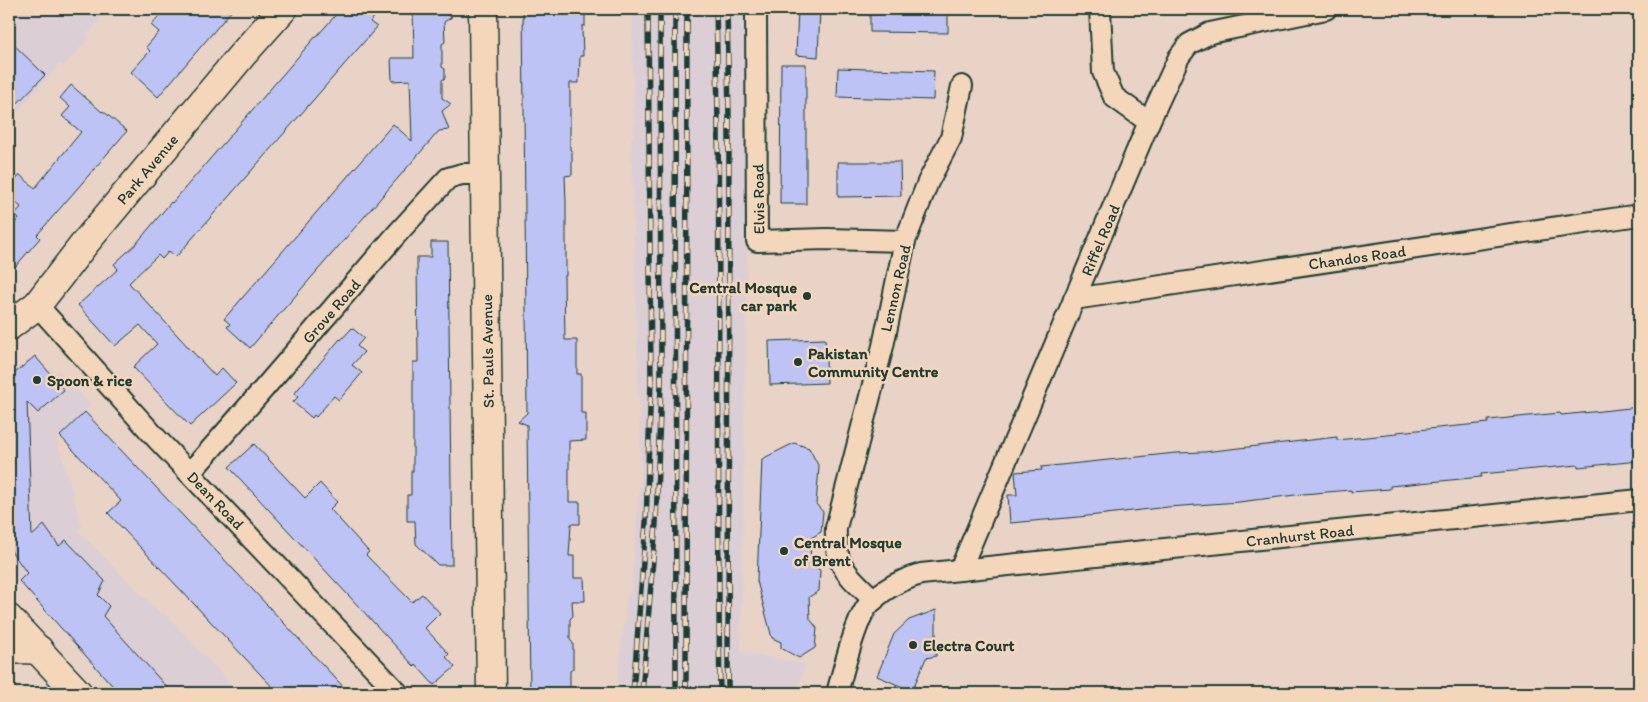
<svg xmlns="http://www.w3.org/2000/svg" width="1648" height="702" font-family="Itim,sans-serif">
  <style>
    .built { fill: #dcced5 }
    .building { fill: #bec3f5; stroke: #1f3d34 }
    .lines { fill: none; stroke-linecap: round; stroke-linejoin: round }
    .street-casing { stroke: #1f3d34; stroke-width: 24 }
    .secondary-casing { stroke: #1f3d34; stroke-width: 31 }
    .primary-casing { stroke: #1f3d34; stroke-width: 31 }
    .street { stroke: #f4d7bb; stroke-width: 20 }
    .secondary { stroke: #f4d7bb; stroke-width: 28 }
    .primary { stroke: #f4d7bb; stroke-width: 28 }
    .rail-casing { stroke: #1f3d34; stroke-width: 5.5 }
    .rail { stroke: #f4d7bb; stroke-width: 4; stroke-dasharray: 11; stroke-linecap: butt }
    .poi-dot { fill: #1f3d34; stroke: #f4d7bb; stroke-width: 2 }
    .labels { text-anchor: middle; stroke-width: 5; stroke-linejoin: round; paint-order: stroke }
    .street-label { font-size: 16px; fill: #1f3d34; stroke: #f4d7bb }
    .poi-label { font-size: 16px; font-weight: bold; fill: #1f3d34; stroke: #f4d7bb; text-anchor: start }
  </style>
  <rect width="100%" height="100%" fill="#e9d3c7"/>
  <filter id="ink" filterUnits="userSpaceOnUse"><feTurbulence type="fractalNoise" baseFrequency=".02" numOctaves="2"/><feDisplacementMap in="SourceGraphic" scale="10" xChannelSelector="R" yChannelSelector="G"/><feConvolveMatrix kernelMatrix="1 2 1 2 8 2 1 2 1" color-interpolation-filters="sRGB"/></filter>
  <g filter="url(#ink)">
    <g class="built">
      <polygon points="9,9 109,9 87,35 90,38 63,66 60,64 9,122"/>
      <polygon points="632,9 744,9 747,247 741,652 805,664 797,693 616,693 627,593 631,592 641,471 631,138 634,137"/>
      <polygon points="49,369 55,372 59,371 91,405 57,439 82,526 77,530 161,614 164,612 239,693 117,693 18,581 9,559 9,381 17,372 46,371"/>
    </g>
    <g class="building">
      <polygon points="165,9 233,9 158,97 131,72 150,51 146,47 159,32 151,25"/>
      <polygon points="341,9 381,9 370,22 377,27 176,257 169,251 162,259 158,255 129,283 215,376 222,368 236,383 190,426 133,367 157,344 140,325 115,346 78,305 118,269 114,264 136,244 171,202 172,203 316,36 317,36"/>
      <polygon points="413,9 436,9 452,17 444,22 445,42 442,44 442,67 445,69 445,78 442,80 442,98 451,104 442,111 449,130 439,131 250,348 227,327 230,324 224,319 393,124 412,141 410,80 392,81 391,58 414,58"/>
      <polygon points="523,9 585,9 585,26 582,26 583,56 580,56 579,83 570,83 570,150 572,150 572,175 565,176 566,202 566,276 564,276 565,340 577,340 577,374 581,374 581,413 586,413 586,440 569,441 569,502 580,502 580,524 571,524 569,556 574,556 574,578 584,578 585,601 572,601 573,616 570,619 570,640 573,643 573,669 570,671 570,693 530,693 527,425 518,421 527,413"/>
      <polygon points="798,9 820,9 818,57 796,55"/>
      <polygon points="870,9 948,9 948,33 870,32"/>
      <polygon points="9,40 45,75 9,112"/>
      <polygon points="781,64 806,64 806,204 780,204"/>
      <polygon points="838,68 934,71 933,100 837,97"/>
      <polygon points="71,85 102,112 103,111 127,131 37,235 40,238 9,274 9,230 19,218 15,214 21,207 9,197 9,188 20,175 35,188 81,132 62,116 70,107 60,98"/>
      <polygon points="838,162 900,162 901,196 838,197"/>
      <polygon points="431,242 448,242 452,565 438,565 416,544 415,521 407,521 407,495 411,495 411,471 413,471 413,362 418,362 417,257 431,257"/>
      <polygon points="352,328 364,338 357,346 364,352 352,365 362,373 339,400 334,396 316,417 314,415 312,418 293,402 298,397 294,394 340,339 341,340"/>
      <polygon points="825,339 827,383 770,385 769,341"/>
      <polygon points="35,356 64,390 38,413 27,402 32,536 44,525 59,546 66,540 105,581 98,595 109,606 103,616 172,693 119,693 19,581 27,573 9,548 9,378"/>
      <polygon points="1639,407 1639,461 1578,467 1578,465 1481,474 1481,477 1390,486 1390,489 1351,492 1351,490 1303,494 1239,502 1168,507 1079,517 1010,523 1008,495 1017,495 1015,472 1042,470 1041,467 1176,453 1204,452 1337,437 1337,440 1397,434 1397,432 1488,423 1488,420 1560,413 1561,415 1592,412"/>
      <polygon points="85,412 284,623 349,693 278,693 108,513 121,501 60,436"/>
      <polygon points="794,443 809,448 819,467 816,504 823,512 821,532 811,538 810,564 820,570 819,591 809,597 810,619 817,628 815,648 799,658 781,648 781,642 772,638 757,581 762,459"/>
      <polygon points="254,444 305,498 320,483 337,502 330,509 369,552 366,555 412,602 422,594 440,613 425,628 449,654 446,657 455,667 434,685 416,665 415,667 229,467"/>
      <polygon points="936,610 936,656 926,658 912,691 877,676 894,634 909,620"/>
    </g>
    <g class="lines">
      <g class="street-casing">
        <g id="street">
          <polyline points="756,9 757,241 827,239 905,241"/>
          <polyline points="1100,9 1103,72 1114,97 1149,122"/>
          <polyline points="1074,299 1639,215"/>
          <polyline points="37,305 157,439 398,693"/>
          <polyline points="190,473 260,393 396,235 448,178 462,174 485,174"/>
          <polyline points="960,570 1149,122 1179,57 1189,44 1210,33 1326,9"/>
          <path d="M874,600C848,575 834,567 836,528L883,346L905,241L928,182L951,138L962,86"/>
          <path d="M837,693C843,672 854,626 866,608C879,591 901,580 921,574L1639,500"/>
        </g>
      </g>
      <g class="secondary-casing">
        <g id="secondary">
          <polyline points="483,9 491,693"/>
          <polyline points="9,326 37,305 85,243 242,55 283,9"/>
        </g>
      </g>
      <g class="primary-casing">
        <g id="primary">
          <polyline points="9,619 78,693"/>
          <polyline points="9,650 24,649 39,650"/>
        </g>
      </g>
      <use href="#street" class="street"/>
      <use href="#secondary" class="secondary"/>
      <use href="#primary" class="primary"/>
      <g class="rail-casing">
        <g id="rail">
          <polyline points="675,9 676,693"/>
          <path d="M716,9C722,237 716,465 720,693"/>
          <polyline points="727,9 729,118 728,693"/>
          <polyline points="633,693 646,523 651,382 648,9"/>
          <polyline points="642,693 656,523 661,385 660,9"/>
          <polyline points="686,693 687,9"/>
        </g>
      </g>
      <use href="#rail" class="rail"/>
    </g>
  </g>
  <g class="poi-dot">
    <circle cx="807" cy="296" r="5"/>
    <circle cx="798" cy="362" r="5"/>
    <circle cx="37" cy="380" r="5"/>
    <circle cx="784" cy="551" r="5"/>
    <circle cx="913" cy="645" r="5"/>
  </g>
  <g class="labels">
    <g class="street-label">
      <text transform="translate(147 169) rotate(-50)" y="6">Park Avenue</text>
      <text transform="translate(758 199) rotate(-91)" y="6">Elvis Road</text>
      <text transform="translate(1100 240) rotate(-67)" y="6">Riffel Road</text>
      <text transform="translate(1357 257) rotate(-8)" y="6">Chandos Road</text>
      <text transform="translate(895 288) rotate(-77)" y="6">Lennon Road</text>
      <text transform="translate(331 311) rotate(-49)" y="6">Grove Road</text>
      <text transform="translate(487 351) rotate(-91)" y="6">St. Pauls Avenue</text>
      <text transform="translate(216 500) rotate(46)" y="6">Dean Road</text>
      <text transform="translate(1300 535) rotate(-6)" y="6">Cranhurst Road</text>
    </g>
    <g class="poi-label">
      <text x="797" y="293" text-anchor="end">Central Mosque<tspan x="797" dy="18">car park</tspan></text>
      <text x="808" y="359">Pakistan<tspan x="808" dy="18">Community Centre</tspan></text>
      <text x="47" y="386">Spoon &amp; rice</text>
      <text x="794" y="548">Central Mosque<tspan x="794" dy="18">of Brent</tspan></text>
      <text x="923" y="651">Electra Court</text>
    </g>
  </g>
  <rect width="1648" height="702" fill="none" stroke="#f4d7bb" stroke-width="30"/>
  <rect x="15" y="15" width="1618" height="672" fill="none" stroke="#1f3d34" stroke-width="2" filter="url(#ink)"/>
</svg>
